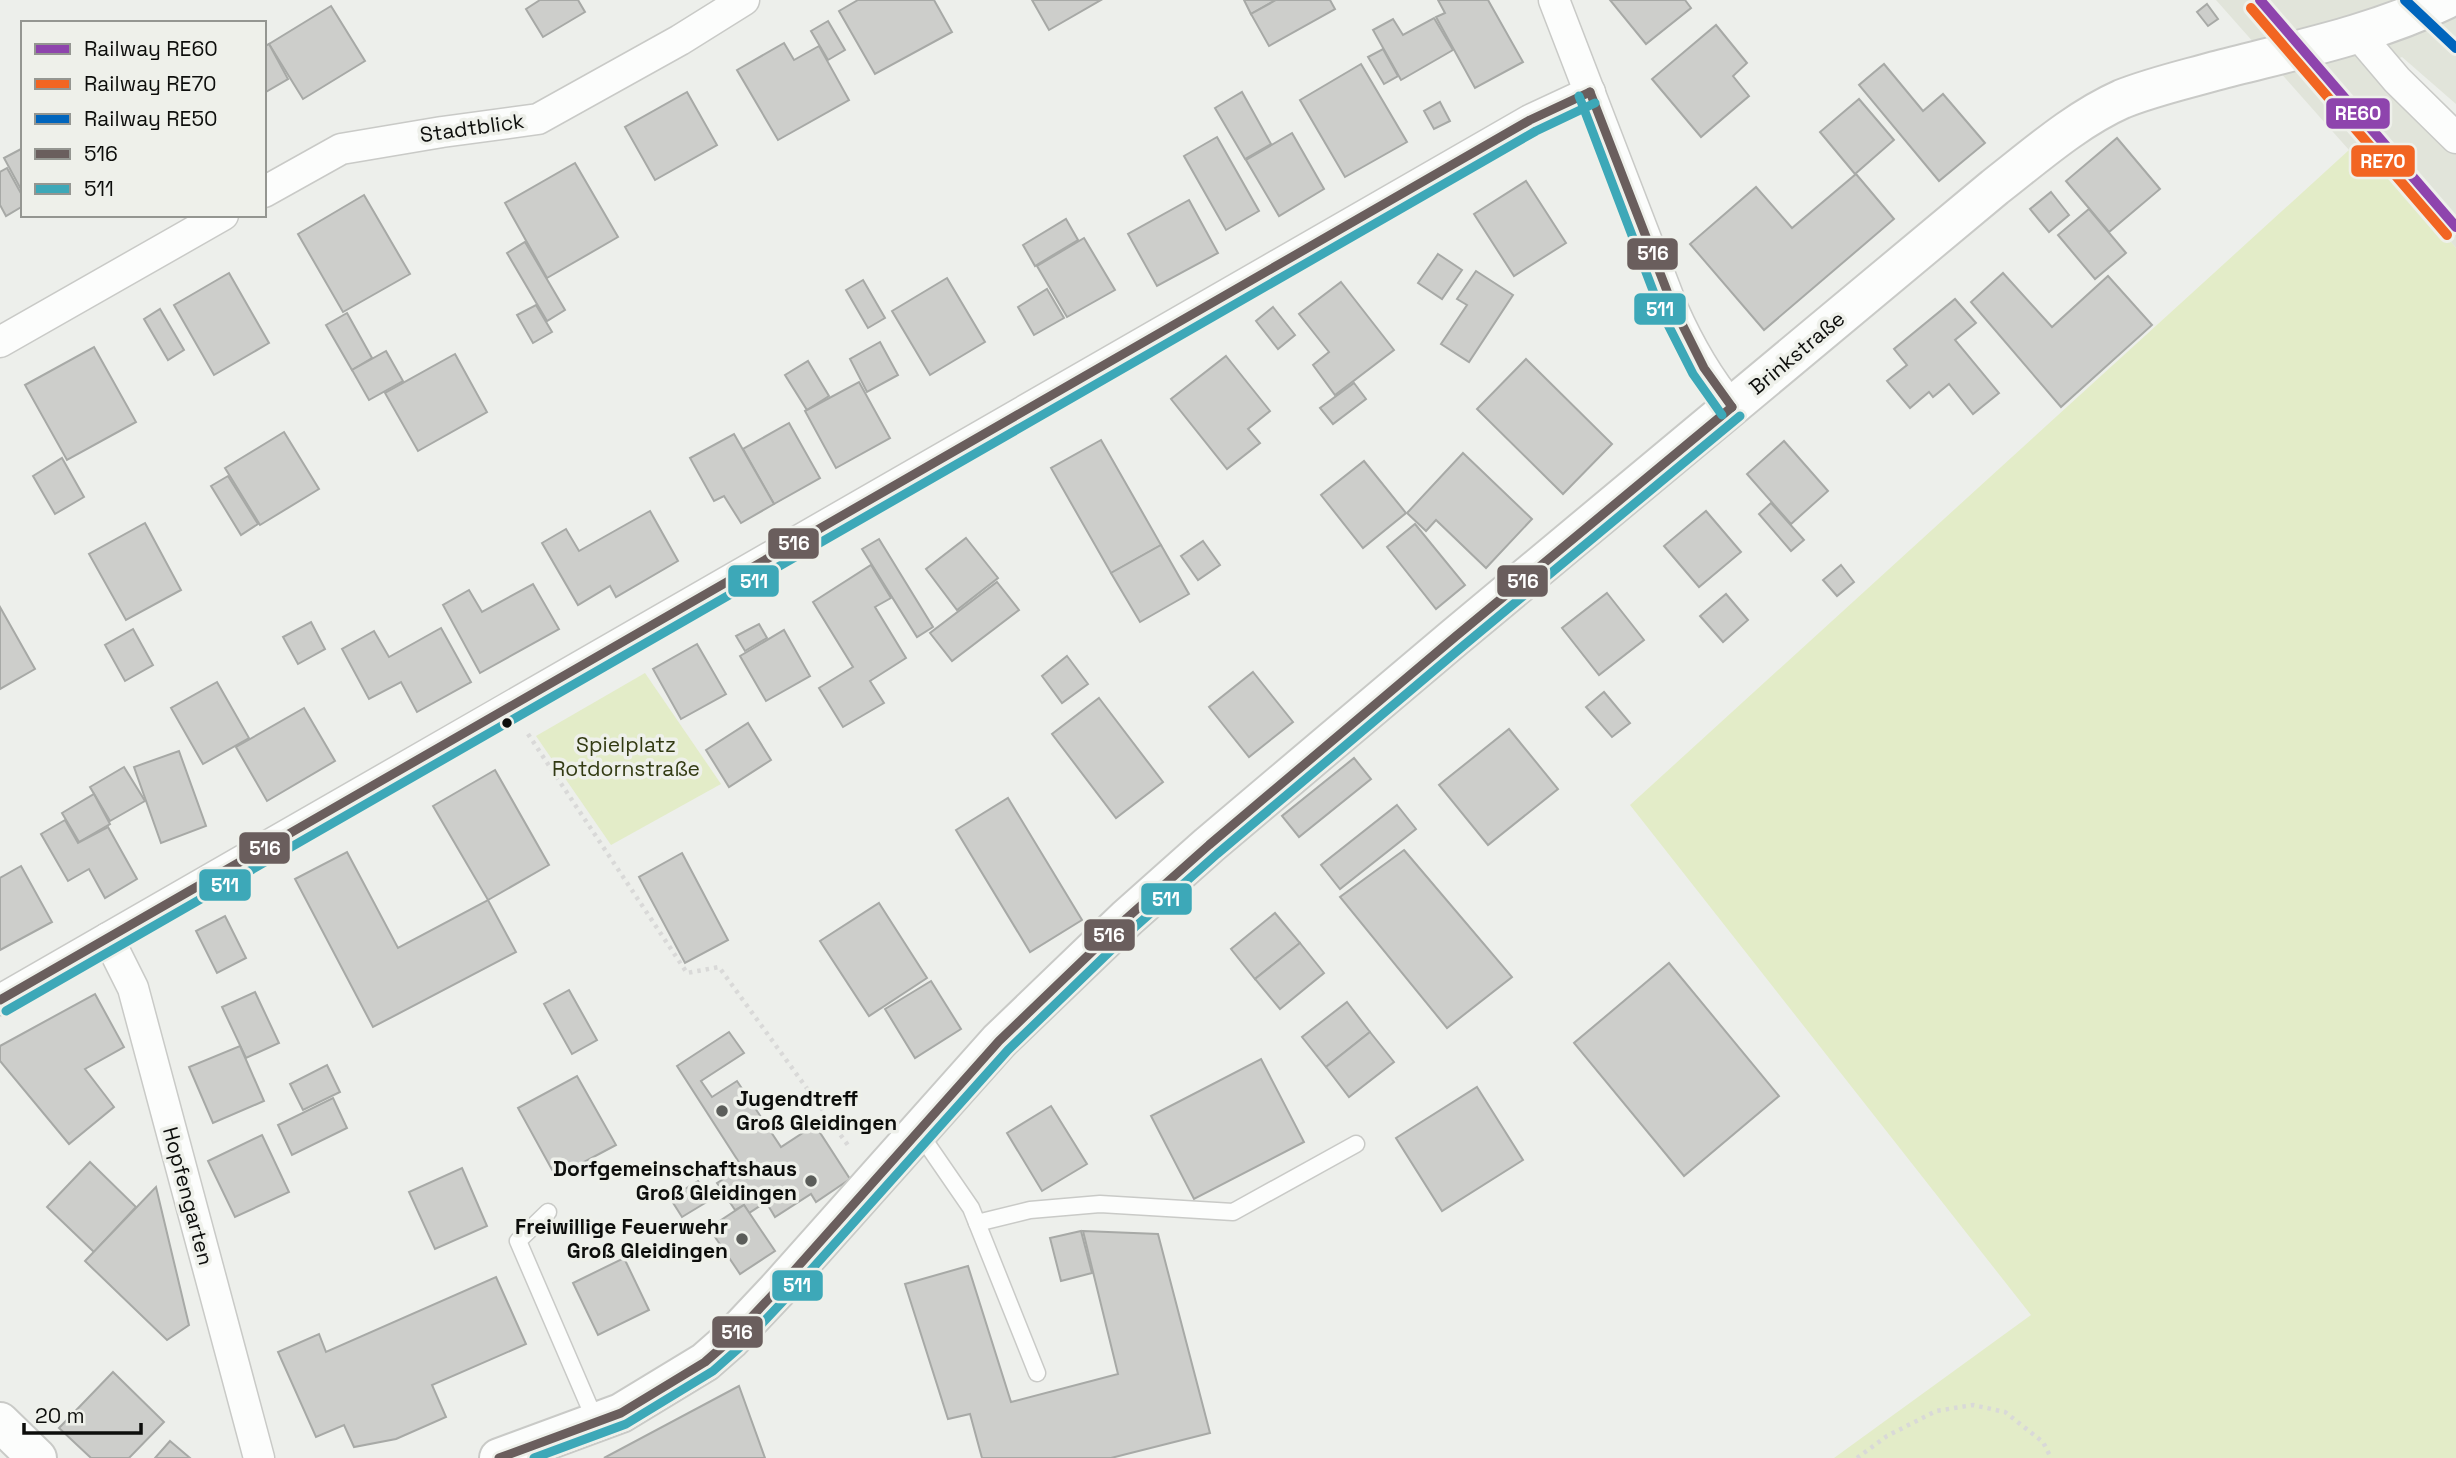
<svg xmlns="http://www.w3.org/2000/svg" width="2456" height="1458" font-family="'Space Grotesk',sans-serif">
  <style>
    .built { fill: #e1e4da }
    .green { fill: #e3ecc8 }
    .building { fill: #cdcecb; stroke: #a7a9a6; stroke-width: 2 }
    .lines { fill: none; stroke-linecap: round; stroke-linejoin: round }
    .lane-casing { stroke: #c9cac7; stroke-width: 19 }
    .street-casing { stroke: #c9cac7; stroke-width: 33 }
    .secondary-casing { stroke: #c9cac7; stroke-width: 42 }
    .path { stroke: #d9d9d8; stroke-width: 4.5; stroke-dasharray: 3.5 5; stroke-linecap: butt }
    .lane { stroke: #fcfdfc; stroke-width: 16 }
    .street { stroke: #fcfdfc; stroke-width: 30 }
    .secondary { stroke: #fcfdfc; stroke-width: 38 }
    .bus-1-casing { stroke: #eef0ea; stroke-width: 14 }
    .bus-2-casing { stroke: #eef0ea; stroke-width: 14 }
    .bus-1 { stroke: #6a5e5d; stroke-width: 9 }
    .bus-2 { stroke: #3da8b8; stroke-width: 9 }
    .rail-1-casing { stroke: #eef0ea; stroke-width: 16 }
    .rail-2-casing { stroke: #eef0ea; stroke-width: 16 }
    .rail-3-casing { stroke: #eef0ea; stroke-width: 16 }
    .rail-1 { stroke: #8e44ad; stroke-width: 10 }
    .rail-2 { stroke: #f26522; stroke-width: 10 }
    .rail-3 { stroke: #0065bd; stroke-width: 10 }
    .bus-dot { fill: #0d0e0c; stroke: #eef0ea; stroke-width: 2.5 }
    .poi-dot { fill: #5b5d5a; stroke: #eef0ea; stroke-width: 2.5 }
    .labels { text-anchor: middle; stroke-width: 7; stroke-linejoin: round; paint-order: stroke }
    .street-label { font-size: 21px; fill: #0d0e0c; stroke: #eef0ea }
    .park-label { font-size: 21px; fill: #323a12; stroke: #eef0ea }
    .poi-label { font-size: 21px; font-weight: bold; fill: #0d0e0c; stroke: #eef0ea; text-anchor: end }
    .line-badge { stroke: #eef0ea; stroke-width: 2.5 }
    .badge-label { font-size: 19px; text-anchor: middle; font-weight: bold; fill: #fff }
  </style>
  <rect width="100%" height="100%" fill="#edefeb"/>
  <polygon class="built" points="2216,0 2456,0 2456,104 2402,57 2385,64 2456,147 2456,248 2367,144 2349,150"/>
  <g class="green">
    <polygon points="2367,144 2456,248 2456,1458 1834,1458 2031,1315 1630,805 2349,150"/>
    <polygon points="645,673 721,784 611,845 536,736"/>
  </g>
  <g class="building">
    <polygon points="540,0 578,0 585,12 543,37 526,9"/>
    <polygon points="858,0 934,0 952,32 875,74 839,11"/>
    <polygon points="1032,0 1101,0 1049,30"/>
    <polygon points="1244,0 1276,0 1251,14"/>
    <polygon points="1276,0 1330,0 1335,9 1269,46 1251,14"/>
    <polygon points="1438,0 1488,0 1523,62 1475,88 1436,17 1445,13"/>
    <polygon points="1610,0 1685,0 1691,8 1646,44"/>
    <polygon points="2207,4 2218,19 2208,26 2197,12"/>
    <polygon points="331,6 365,61 303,99 269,44"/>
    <polygon points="1434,18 1453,50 1401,80 1373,30 1393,19 1403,35"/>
    <polygon points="828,21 845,50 828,60 811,31"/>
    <polygon points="1716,25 1747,63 1733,76 1749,96 1701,137 1652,79"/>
    <polygon points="784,43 794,60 819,46 849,100 778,140 737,70"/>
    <polygon points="269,44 288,79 264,93 264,47"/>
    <polygon points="1383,49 1398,76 1384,84 1368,57"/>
    <polygon points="1361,64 1407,142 1345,177 1300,100"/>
    <polygon points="1884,64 1923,111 1943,94 1985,143 1939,181 1859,85"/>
    <polygon points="687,92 717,145 655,180 625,127"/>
    <polygon points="1242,92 1271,144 1245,159 1215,108"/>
    <polygon points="1859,99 1894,140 1855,174 1820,132"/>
    <polygon points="1440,102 1450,121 1434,129 1424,111"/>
    <polygon points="1292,133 1324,189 1279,216 1246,160"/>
    <polygon points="1217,137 1259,211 1226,230 1184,156"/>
    <polygon points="2117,138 2160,189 2109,232 2066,181"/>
    <polygon points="23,148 23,193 4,158"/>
    <polygon points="575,163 618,237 547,278 505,203"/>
    <polygon points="7,168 23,197 23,206 6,216 0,205 0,172"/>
    <polygon points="1856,174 1894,219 1764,330 1690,244 1756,187 1792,228"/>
    <polygon points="1526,181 1566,243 1514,276 1474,214"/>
    <polygon points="2051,192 2069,215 2049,232 2030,209"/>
    <polygon points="364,195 410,274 343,312 298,234"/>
    <polygon points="1189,200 1218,253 1157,286 1128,234"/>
    <polygon points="2089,209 2126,253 2095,279 2058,235"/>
    <polygon points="1066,219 1078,240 1035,266 1023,245"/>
    <polygon points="1084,238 1115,290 1067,317 1037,266"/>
    <polygon points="525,242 565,310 547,321 507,253"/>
    <polygon points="1438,254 1462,270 1442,299 1418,283"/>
    <polygon points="1476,271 1513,295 1469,362 1441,344 1467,305 1457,299"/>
    <polygon points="229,273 269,343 214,375 174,305"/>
    <polygon points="2003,273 2052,327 2108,276 2152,325 2061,407 1971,302"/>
    <polygon points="947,278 985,342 930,375 892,311"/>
    <polygon points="863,280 885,318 868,328 846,290"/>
    <polygon points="1341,282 1394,350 1335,395 1313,365 1329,352 1299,314"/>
    <polygon points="1047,289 1064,318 1034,335 1018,307"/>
    <polygon points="1955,299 1976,323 1955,340 1999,393 1973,414 1949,384 1933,397 1929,392 1910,408 1887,381 1907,365 1894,349"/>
    <polygon points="536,305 552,332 533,343 517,315"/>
    <polygon points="1273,307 1295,335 1278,349 1256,321"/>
    <polygon points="160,309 184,350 168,360 144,319"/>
    <polygon points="347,313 372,358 352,370 326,325"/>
    <polygon points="880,342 898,375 867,392 850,359"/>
    <polygon points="94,347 136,422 67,460 25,385"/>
    <polygon points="386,351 403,381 369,400 352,370"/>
    <polygon points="455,354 487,412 418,451 385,393"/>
    <polygon points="1226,356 1270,411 1248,429 1260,443 1227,469 1171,399"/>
    <polygon points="1526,359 1612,444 1563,494 1477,409"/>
    <polygon points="808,361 829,396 807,410 785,375"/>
    <polygon points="859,382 890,438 836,468 805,411"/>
    <polygon points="1354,383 1366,399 1333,424 1320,408"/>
    <polygon points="789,423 820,478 774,504 743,449"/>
    <polygon points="284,432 319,489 260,525 225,468"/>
    <polygon points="734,434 774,504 741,523 724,496 714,501 690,458"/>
    <polygon points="1101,440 1161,545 1111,573 1051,468"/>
    <polygon points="1784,441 1828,491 1791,524 1747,474"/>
    <polygon points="1463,453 1532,519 1486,568 1436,520 1426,531 1407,513"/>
    <polygon points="62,458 84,497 55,514 33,476"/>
    <polygon points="1364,461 1406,513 1363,548 1321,495"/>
    <polygon points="228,476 258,524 241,535 211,486"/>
    <polygon points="1771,503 1804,540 1791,551 1759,514"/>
    <polygon points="650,511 678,561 616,597 610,586 578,605 542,543 566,529 579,551"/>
    <polygon points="1706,511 1741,552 1699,587 1664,546"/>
    <polygon points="145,523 181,590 126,620 89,554"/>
    <polygon points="1415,524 1465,585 1436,609 1387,547"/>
    <polygon points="966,538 998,578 957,610 926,569"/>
    <polygon points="879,539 933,627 917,637 862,549"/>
    <polygon points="1203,541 1220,565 1198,580 1181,556"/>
    <polygon points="1161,545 1189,594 1140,622 1111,573"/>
    <polygon points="871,565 891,598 875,607 906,658 870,681 884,703 843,727 819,688 853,667 813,602"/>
    <polygon points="1841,565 1854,582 1837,596 1823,580"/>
    <polygon points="997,582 1019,610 952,661 930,633"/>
    <polygon points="533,584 559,629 480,673 443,605 469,590 482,612"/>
    <polygon points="1607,593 1644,640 1599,675 1562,628"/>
    <polygon points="1726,594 1748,620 1723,642 1700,616"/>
    <polygon points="0,607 35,669 0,689"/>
    <polygon points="311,622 325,649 298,664 283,637"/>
    <polygon points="759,624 767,638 745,651 736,636"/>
    <polygon points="441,628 471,682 417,712 401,682 369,699 342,649 374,631 389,657"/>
    <polygon points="133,629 153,665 125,681 105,645"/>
    <polygon points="784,630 810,676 766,701 740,656"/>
    <polygon points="697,644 726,694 681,719 653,669"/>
    <polygon points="1067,656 1088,684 1062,703 1042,676"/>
    <polygon points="1253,672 1293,722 1249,757 1209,707"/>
    <polygon points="217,682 249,738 203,764 171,708"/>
    <polygon points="1604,692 1630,723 1612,737 1586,707"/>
    <polygon points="1099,698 1163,782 1116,818 1052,734"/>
    <polygon points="304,708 335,761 267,801 236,747"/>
    <polygon points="748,723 771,760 729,787 706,750"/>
    <polygon points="1509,729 1558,789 1488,845 1439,785"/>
    <polygon points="179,751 206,826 161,843 134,767"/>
    <polygon points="1354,758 1371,779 1299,837 1282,816"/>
    <polygon points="124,767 145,801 110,821 90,787"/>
    <polygon points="495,770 549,865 488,900 433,806"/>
    <polygon points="94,794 110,824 79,842 62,813"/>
    <polygon points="1008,798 1082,920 1030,952 956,830"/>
    <polygon points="1397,805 1416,829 1340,889 1321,865"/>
    <polygon points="65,820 78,843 108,827 137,879 105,898 89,869 68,881 41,834"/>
    <polygon points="1404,850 1512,977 1447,1028 1340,897"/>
    <polygon points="347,852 398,948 488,900 516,952 373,1027 295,879"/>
    <polygon points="682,853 728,940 685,963 639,877"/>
    <polygon points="21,866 52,922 0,950 0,878"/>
    <polygon points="879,903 927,978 869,1016 820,941"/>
    <polygon points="1275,913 1300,943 1255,979 1231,949"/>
    <polygon points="225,916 246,958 217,973 196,931"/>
    <polygon points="1300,943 1324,973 1280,1009 1255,979"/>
    <polygon points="1669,963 1779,1096 1684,1176 1574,1043"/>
    <polygon points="931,981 961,1029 915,1058 885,1009"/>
    <polygon points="569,990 597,1040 572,1054 544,1004"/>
    <polygon points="255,992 279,1043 246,1058 222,1007"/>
    <polygon points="95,994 124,1047 85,1069 114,1107 69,1144 0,1061 0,1046"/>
    <polygon points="1347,1002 1370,1032 1326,1067 1302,1037"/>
    <polygon points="729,1032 744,1053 701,1081 712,1097 737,1081 781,1147 815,1125 850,1179 816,1202 811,1194 775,1217 766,1202 749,1213 744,1205 735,1210 717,1183 742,1167 677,1066"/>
    <polygon points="1370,1032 1394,1062 1349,1097 1326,1067"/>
    <polygon points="240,1046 264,1101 213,1123 189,1067"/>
    <polygon points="1261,1059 1304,1142 1194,1199 1151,1116"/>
    <polygon points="327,1065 340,1092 303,1110 290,1084"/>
    <polygon points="577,1076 616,1145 556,1177 518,1108"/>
    <polygon points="1477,1087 1523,1160 1442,1211 1396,1138"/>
    <polygon points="333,1098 347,1128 292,1155 278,1125"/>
    <polygon points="1051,1106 1087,1164 1042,1191 1007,1133"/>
    <polygon points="262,1135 289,1192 235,1217 208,1161"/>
    <polygon points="90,1162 136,1207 94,1252 47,1207"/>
    <polygon points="462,1168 487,1226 435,1249 409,1192"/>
    <polygon points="698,1181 710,1200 682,1217 670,1198"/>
    <polygon points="156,1187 189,1325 167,1340 85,1261"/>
    <polygon points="744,1205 775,1251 740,1274 709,1228"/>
    <polygon points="1081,1231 1092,1273 1061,1281 1050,1238"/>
    <polygon points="1083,1231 1158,1234 1210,1433 1111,1458 982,1458 970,1414 948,1419 905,1284 968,1266 1011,1402 1118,1374"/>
    <polygon points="624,1258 649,1310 598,1335 573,1283"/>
    <polygon points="496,1277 526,1344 432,1385 446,1417 396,1439 354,1447 344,1425 316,1437 278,1352 319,1334 326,1352"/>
    <polygon points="113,1372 164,1422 129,1458 91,1458 59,1428"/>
    <polygon points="739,1386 765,1458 604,1458"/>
    <polygon points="170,1441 190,1458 155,1458"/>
  </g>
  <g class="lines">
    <g class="lane-casing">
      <g id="lane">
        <polyline points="918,1131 971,1208 1037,1373"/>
        <polyline points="548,1212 518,1241 596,1422"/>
        <polyline points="977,1223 1030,1210 1100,1204 1233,1212 1356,1144"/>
      </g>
    </g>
    <g class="street-casing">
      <g id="street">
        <path d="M1554,0L1673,309C1689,345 1707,377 1732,407"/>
        <polyline points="2357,33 2397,80 2456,138"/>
        <polyline points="264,192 341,149 442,132 538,119 680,40 744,0"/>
        <polyline points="0,342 223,215"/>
        <polyline points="108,938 133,988 259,1458"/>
        <polyline points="0,1000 1530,120 1590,92"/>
      </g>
    </g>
    <g class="secondary-casing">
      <g id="secondary">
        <polyline points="0,1422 37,1458"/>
        <path d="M499,1458L621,1413L705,1362L730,1340L777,1290L999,1041L1127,918L1209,845L1455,637L1995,187C2035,156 2075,120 2122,99C2152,87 2183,80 2215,71C2291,51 2373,35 2445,0"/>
      </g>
    </g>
    <g class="path">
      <polyline points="528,734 687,973 719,967 850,1148"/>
      <polyline points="1857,1458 1887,1436 1936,1411 1973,1405 2005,1412 2043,1442 2051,1458"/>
    </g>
    <use href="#lane" class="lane"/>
    <use href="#street" class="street"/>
    <use href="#secondary" class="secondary"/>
    <g class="bus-1-casing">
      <g id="bus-1">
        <polyline points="1590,92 1672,304 1704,368 1732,407"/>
        <polyline points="0,1000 1530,120 1590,92"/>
        <polyline points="499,1458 621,1413 705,1362 730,1340 777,1290 999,1041 1127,918 1209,845 1455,637 1732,407"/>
      </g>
    </g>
    <g class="bus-2-casing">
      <g id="bus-2">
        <polyline points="1579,96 1660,309 1693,374 1722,415"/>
        <polyline points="6,1011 1536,131 1595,103"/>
        <polyline points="534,1458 626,1424 713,1371 739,1348 786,1298 1008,1050 1135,927 1217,854 1463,646 1740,416"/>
      </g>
    </g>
    <use href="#bus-1" class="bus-1"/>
    <use href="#bus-2" class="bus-2"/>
    <g class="rail-1-casing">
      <polyline id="rail-1" points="2260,0 2456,227"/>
    </g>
    <g class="rail-2-casing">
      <polyline id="rail-2" points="2251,8 2447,235"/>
    </g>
    <g class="rail-3-casing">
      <polyline id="rail-3" points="2405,0 2456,48"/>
    </g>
    <use href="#rail-1" class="rail-1"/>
    <use href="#rail-2" class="rail-2"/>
    <use href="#rail-3" class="rail-3"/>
  </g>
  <circle class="bus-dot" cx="507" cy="723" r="6"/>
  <g class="poi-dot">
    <circle cx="722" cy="1111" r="7"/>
    <circle cx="811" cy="1181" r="7"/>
    <circle cx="742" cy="1239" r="7"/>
  </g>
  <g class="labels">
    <g class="street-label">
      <text transform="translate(472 128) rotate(-8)" y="7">Stadtblick</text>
      <text transform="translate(1797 353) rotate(-40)" y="7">Brinkstraße</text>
      <text transform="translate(188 1196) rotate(75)" y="7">Hopfengarten</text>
    </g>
    <g class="park-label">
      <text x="626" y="752">Spielplatz<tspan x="626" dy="24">Rotdornstraße</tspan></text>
    </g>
    <g class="poi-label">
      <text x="736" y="1106" text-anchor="start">Jugendtreff<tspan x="736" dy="24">Groß Gleidingen</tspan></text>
      <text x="797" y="1176">Dorfgemeinschaftshaus<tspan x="797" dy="24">Groß Gleidingen</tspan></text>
      <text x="728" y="1234">Freiwillige Feuerwehr<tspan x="728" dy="24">Groß Gleidingen</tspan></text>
    </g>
  </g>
  <g class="line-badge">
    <rect x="2325" y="97" width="66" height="33" rx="7" fill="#8e44ad"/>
    <rect x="2350" y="144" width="66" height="34" rx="7" fill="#f26522"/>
    <rect x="1626" y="237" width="53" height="34" rx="7" fill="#6a5e5d"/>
    <rect x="1633" y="292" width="54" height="34" rx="7" fill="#3da8b8"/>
    <rect x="767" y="527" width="53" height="33" rx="7" fill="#6a5e5d"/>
    <rect x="727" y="564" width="53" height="34" rx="7" fill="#3da8b8"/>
    <rect x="1496" y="564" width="53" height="34" rx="7" fill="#6a5e5d"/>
    <rect x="238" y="831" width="53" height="34" rx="7" fill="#6a5e5d"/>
    <rect x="198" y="868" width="54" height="34" rx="7" fill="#3da8b8"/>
    <rect x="1140" y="882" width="53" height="34" rx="7" fill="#3da8b8"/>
    <rect x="1083" y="918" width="53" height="34" rx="7" fill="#6a5e5d"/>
    <rect x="771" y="1269" width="53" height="33" rx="7" fill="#3da8b8"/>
    <rect x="711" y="1315" width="53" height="34" rx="7" fill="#6a5e5d"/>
  </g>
  <g class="badge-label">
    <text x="2358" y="120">RE60</text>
    <text x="2383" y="168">RE70</text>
    <text x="1653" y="260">516</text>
    <text x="1660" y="316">511</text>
    <text x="794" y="550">516</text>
    <text x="754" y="588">511</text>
    <text x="1523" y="588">516</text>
    <text x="265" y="855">516</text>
    <text x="225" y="892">511</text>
    <text x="1166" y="906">511</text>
    <text x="1109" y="942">516</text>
    <text x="797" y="1292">511</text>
    <text x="737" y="1339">516</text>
  </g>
  <rect x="21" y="21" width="245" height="196" fill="#eef0ea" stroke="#949691" stroke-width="2"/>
  <rect x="35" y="44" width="35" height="10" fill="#8e44ad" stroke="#949691" stroke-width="2"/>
  <text x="84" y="56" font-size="21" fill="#0d0e0c">Railway RE60</text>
  <rect x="35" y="79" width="35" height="10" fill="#f26522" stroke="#949691" stroke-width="2"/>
  <text x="84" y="91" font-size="21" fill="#0d0e0c">Railway RE70</text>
  <rect x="35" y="114" width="35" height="10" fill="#0065bd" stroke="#949691" stroke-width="2"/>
  <text x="84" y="126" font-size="21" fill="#0d0e0c">Railway RE50</text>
  <rect x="35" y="149" width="35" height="10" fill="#6a5e5d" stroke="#949691" stroke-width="2"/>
  <text x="84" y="161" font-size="21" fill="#0d0e0c">516</text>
  <rect x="35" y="184" width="35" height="10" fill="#3da8b8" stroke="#949691" stroke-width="2"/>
  <text x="84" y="196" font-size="21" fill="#0d0e0c">511</text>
  <path d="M24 1423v10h117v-10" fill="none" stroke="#0d0e0c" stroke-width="3.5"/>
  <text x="35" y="1423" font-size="21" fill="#0d0e0c" stroke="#eef0ea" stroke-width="5" paint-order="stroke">20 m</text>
</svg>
